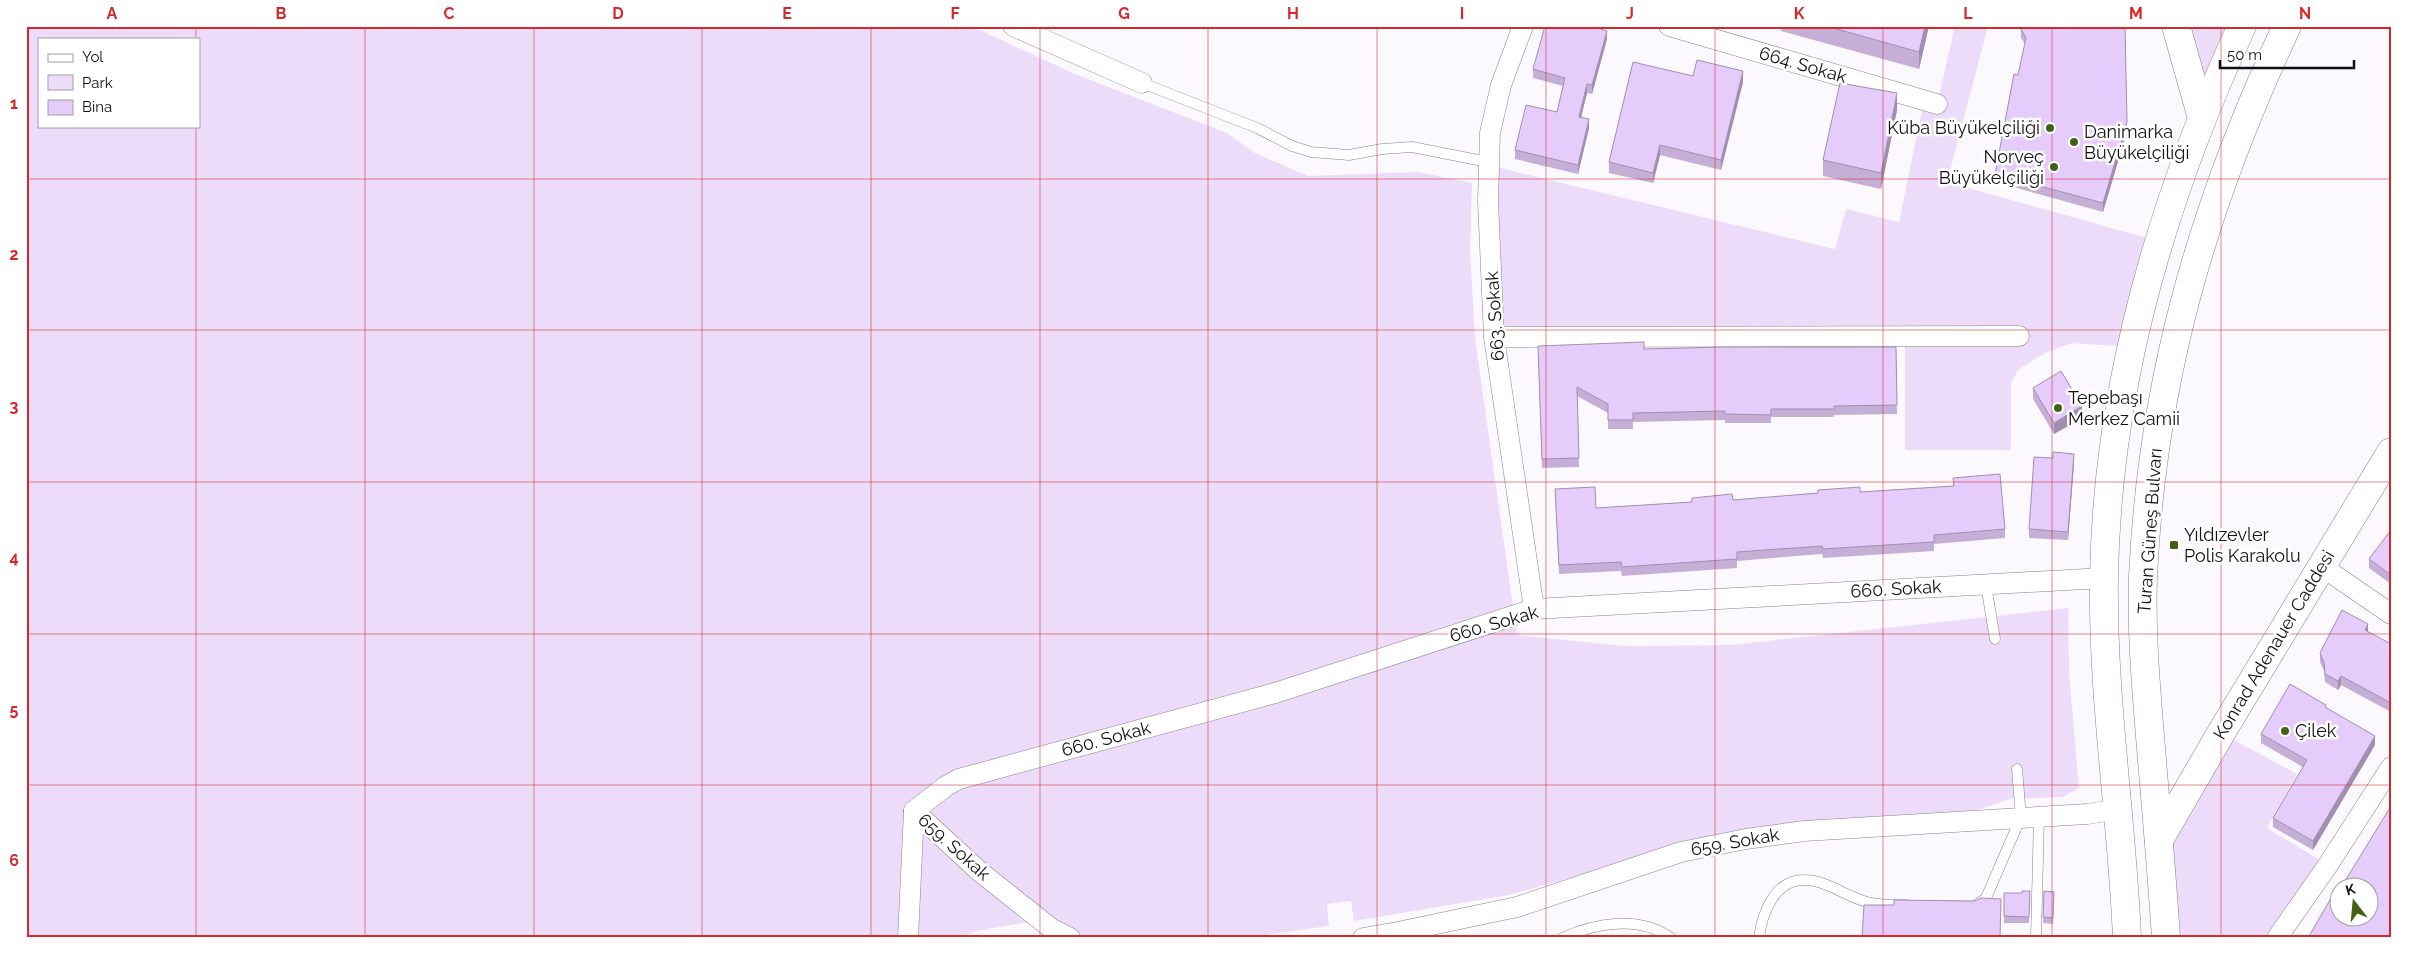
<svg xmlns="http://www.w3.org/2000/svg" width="2417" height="964" font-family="Raleway,sans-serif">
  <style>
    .green { fill: #ecdcfa; fill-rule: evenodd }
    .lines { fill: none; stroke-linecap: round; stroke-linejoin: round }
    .lane-casing { stroke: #86828a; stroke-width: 11 }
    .street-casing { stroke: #86828a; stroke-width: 21 }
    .secondary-casing { stroke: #86828a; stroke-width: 29 }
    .primary-casing { stroke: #86828a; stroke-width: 29 }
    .lane { stroke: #fff; stroke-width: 10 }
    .street { stroke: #fff; stroke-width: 20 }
    .secondary { stroke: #fff; stroke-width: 28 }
    .primary { stroke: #fff; stroke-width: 28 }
    .wall { fill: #c5afd7 }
    .shaded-wall { fill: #a08faf }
    .building { fill: #e5ccfa; stroke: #a08faf }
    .grid { fill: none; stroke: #d62828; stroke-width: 1; stroke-opacity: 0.55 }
    .poi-dot { fill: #426114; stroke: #fff; stroke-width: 2 }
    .labels { text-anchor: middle; stroke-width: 5; stroke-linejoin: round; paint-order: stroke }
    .street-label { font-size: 18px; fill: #111013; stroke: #fff }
    .poi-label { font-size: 18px; fill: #111013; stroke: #fff; text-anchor: start }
    .neatline { fill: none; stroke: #d62828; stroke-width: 2 }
    .grid-label { font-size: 16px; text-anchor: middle; font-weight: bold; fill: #d62828 }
  </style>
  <rect width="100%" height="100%" fill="#fcf9fe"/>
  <g class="green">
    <path d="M26,26H971L1075,74L1227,133L1255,153L1308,176L1418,172L1472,183L1470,251L1475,338L1517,635L1625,646L1731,645L2068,608L2069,673L2079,788L2063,797L2010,799L1969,813L1602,869L1509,895L1354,921L1351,901L1327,904L1329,926L1244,938H1082L1047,919L976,931L957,938H26ZM39,39H199V126H39Z"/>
    <polygon points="1955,26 1988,26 1947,182 2158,241 2132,347 2072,343 2043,354 2018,370 2011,383 2011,450 1905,450 1905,337 1494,337 1488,165 1835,249 1846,209 1899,222 1924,100 1937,104"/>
    <polygon points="2176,26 2242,26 2202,118"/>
    <polygon points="2221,733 2297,774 2267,828 2328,865 2277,938 2166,938 2159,840"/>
  </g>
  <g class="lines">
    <g class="lane-casing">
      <g id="lane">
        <polyline points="1142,83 1257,128 1292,146 1311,152 1349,155 1382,149 1412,147 1488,162"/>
        <polyline points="1986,585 1995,639"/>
        <polyline points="1975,906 1986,898 2021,817 2017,769"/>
        <path d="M1562,938C1596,923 1638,915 1671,938"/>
        <path d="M1759,938C1762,913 1775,879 1805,880C1826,880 1847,897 1867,902C1880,905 1893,905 1906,905"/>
        <polyline points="2036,938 2039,816"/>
      </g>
    </g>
    <g class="street-casing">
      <g id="street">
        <polyline points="1013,26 1142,83"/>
        <polyline points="1523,26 1501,85 1490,133 1488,201 1494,337 1534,609"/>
        <polyline points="1669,26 1937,104"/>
        <polyline points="1494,337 2019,336"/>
        <polyline points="2321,566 2391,614"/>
        <polyline points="914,811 946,786 959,779 1275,693 1534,609 2104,578"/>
        <polyline points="914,811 979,871 1052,929 1070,938"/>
        <polyline points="908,938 914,811"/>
        <polyline points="1363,938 1398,932 1517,907 1681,852 1746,839 1804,831 2087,814 2119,809"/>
        <polyline points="2277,938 2328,865 2391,767"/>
      </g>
    </g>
    <g class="secondary-casing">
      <g id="secondary">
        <polyline points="2176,26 2202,118"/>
        <polyline points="2159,840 2221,733 2391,452"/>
      </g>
    </g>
    <g class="primary-casing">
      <g id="primary">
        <path d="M2127,938C2122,818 2102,697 2104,577C2107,385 2162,199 2242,26"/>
        <path d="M2166,938C2162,878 2157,819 2152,760C2147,699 2141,638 2143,577C2152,379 2203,205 2287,26"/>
      </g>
    </g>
    <use href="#lane" class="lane"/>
    <use href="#street" class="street"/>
    <use href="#secondary" class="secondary"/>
    <use href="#primary" class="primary"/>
  </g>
  <g class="wall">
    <polygon points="1404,26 1415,26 1415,29"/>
    <polygon points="1781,26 1929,26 1919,69 1781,31"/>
    <polygon points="2021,29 2127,131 2103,212 1995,182 1995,174 2025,44 2021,38"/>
    <polygon points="1607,39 1592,94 1587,93 1581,117 1589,128 1578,174 1515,159 1515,150 1557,112 1563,86 1533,78 1533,69"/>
    <polygon points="1693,76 1743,82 1721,170 1660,155 1653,183 1609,173 1609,162"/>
    <polygon points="1897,110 1881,189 1823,176 1823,160"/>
    <polygon points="1896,347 1897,414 1834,415 1834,417 1771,417 1771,423 1725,423 1725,420 1633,422 1633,429 1608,429 1608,413 1577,396 1579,467 1542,468 1538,355 1644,349"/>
    <polygon points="2033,388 2082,418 2054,434 2033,399"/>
    <polygon points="2074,463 2068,540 2029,538 2029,529"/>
    <polygon points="1953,478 2005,529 2005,538 1934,544 1934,551 1823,558 1822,554 1737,561 1737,568 1622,576 1621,571 1559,574 1555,489 1596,508 1860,492 1953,486"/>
    <polygon points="2391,530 2391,584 2369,568 2369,559"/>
    <polygon points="2368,632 2391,644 2391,712 2341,685 2338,690 2325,682 2324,671 2320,662 2320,653"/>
    <polygon points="2326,708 2375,745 2313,850 2273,827 2273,818 2303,767 2261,743 2261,734"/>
    <polygon points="2030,891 2029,923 2004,923 2004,893 2022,893"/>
    <polygon points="2044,891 2054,892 2053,924 2043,923"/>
  </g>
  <g class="shaded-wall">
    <polygon points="1925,26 1929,26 1919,69 1919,52"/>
    <polygon points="1607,31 1607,39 1592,94 1592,85"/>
    <polygon points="1743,71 1743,82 1721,170 1721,160"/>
    <polygon points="1587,84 1587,93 1579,126 1579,117"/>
    <polygon points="1897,93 1897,110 1881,189 1881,173"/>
    <polygon points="1589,119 1589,128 1578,174 1578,165"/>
    <polygon points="2127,122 2127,131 2103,212 2103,203"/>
    <polygon points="1660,145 1660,155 1653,183 1653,173"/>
    <polygon points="2082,406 2082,418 2054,434 2054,423"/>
    <polygon points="2074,454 2074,463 2068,540 2068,532"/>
    <polygon points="2368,624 2368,633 2365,630"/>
    <polygon points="2341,676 2341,685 2338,690 2338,681"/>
    <polygon points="2375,736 2375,745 2313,850 2313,841"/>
  </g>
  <g class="building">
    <polygon points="1545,26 1590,26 1607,31 1592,85 1587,84 1579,117 1589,119 1578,165 1515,150 1526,105 1557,112 1565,78 1533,69"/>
    <polygon points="1826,26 1925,26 1919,52"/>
    <polygon points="2022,26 2125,26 2127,122 2103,203 1995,174 2014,74 2018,75 2026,38 2021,29"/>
    <polygon points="1697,60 1743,71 1721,160 1660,145 1653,173 1609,162 1633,62 1693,76"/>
    <polygon points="1840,83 1897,93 1881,173 1823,160"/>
    <polygon points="1644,342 1644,349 1726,347 1896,347 1897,405 1834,406 1834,409 1771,409 1771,415 1725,414 1725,411 1633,413 1633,420 1608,420 1608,404 1577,387 1579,458 1542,459 1538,346"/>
    <polygon points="2061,371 2082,406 2054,423 2033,388"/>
    <polygon points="2053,452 2074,454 2068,532 2029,529 2034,457 2053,458"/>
    <polygon points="2000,474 2005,529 1934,535 1934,542 1823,549 1822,546 1737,552 1737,559 1622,567 1621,562 1559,565 1555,489 1595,487 1596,508 1692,502 1692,498 1732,494 1733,500 1818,493 1818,490 1860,487 1860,492 1954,486 1953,478"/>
    <polygon points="2391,530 2391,575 2369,559"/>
    <polygon points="2342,610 2368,624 2365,630 2391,644 2391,703 2341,676 2338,681 2325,674 2324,663 2320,653"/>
    <polygon points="2290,684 2326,705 2325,707 2375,736 2313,841 2273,818 2307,760 2261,734"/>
    <polygon points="2391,806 2391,921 2390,923 2391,924 2391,938 2308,938 2335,891 2338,893 2340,891 2340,916 2370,916 2370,886 2342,886"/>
    <polygon points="2022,891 2030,891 2029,917 2004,916 2004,893 2022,893"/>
    <polygon points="2044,891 2054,892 2053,918 2043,917"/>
    <polygon points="1981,898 2001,899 2000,938 1862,938 1864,905 1894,905 1894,900 1975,901"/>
  </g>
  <path class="grid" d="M196,26V39M365,26V938M534,26V938M702,26V938M871,26V938M1040,26V938M1208,26V938M1377,26V938M1546,26V938M1715,26V938M1883,26V938M2052,26V938M2221,26V938M196,126V938M26,179H2391M26,330H2391M26,482H2391M26,634H2391M26,785H2391"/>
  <g class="poi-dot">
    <circle cx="2050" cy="128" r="5"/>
    <circle cx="2074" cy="142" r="5"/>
    <circle cx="2054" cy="167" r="5"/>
    <circle cx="2058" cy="408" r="5"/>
    <rect x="2169" y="540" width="10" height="10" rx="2.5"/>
    <circle cx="2285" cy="731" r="5"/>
  </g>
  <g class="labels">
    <g class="street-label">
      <text transform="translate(1803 65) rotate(16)" y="6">664. Sokak</text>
      <text transform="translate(1495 316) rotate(-94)" y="6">663. Sokak</text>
      <text transform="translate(2150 531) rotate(-86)" y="6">Turan Güneş Bulvarı</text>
      <text transform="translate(1896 589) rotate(-3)" y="6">660. Sokak</text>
      <text transform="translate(1494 624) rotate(-16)" y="6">660. Sokak</text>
      <text transform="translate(2274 645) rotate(-59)" y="6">Konrad Adenauer Caddesi</text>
      <text transform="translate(1106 739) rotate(-15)" y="6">660. Sokak</text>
      <text transform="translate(1735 842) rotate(-10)" y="6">659. Sokak</text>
      <text transform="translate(954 847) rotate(42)" y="6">659. Sokak</text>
    </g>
    <g class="poi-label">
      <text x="2040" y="134" text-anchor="end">Küba Büyükelçiliği</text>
      <text x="2084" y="138">Danimarka<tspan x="2084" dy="21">Büyükelçiliği</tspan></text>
      <text x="2044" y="163" text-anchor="end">Norveç<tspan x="2044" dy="21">Büyükelçiliği</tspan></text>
      <text x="2068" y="404">Tepebaşı<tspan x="2068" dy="21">Merkez Camii</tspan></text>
      <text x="2184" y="541">Yıldızevler<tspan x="2184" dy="21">Polis Karakolu</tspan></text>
      <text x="2295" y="737">Çilek</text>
    </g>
  </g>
  <rect width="2417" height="964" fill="none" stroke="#ffffff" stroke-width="55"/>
  <rect x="38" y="38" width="162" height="90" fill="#ffffff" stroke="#a09fa1"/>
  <rect x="48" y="54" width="25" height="8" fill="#ffffff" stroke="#a09fa1"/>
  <text x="82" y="62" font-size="15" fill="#111013">Yol</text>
  <rect x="48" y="75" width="25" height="15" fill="#ecdcfa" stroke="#a09fa1"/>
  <text x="82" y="88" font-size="15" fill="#111013">Park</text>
  <rect x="48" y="100" width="25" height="15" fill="#e5ccfa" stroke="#a09fa1"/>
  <text x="82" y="112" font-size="15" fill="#111013">Bina</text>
  <g transform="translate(2354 902) rotate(344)"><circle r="24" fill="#ffffff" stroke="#a09fa1"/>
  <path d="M0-4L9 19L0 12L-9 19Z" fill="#426114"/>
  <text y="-8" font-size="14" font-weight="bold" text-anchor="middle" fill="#111013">K</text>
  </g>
  <path d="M2220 60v8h134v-8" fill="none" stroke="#111013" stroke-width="2.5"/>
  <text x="2227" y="60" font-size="15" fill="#111013" stroke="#ffffff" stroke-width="4" paint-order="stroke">50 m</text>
  <rect x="28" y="28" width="2362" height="908" class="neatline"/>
  <g class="grid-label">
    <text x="112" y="19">A</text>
    <text x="281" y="19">B</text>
    <text x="449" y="19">C</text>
    <text x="618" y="19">D</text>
    <text x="787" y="19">E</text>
    <text x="955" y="19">F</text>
    <text x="1124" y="19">G</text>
    <text x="1293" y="19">H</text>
    <text x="1462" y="19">I</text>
    <text x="1630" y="19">J</text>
    <text x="1799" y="19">K</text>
    <text x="1968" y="19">L</text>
    <text x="2136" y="19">M</text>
    <text x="2305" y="19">N</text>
    <text x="14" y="109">1</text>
    <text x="14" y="260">2</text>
    <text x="14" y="412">3</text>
    <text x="14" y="563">4</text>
    <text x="14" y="715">5</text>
    <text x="14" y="866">6</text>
  </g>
</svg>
